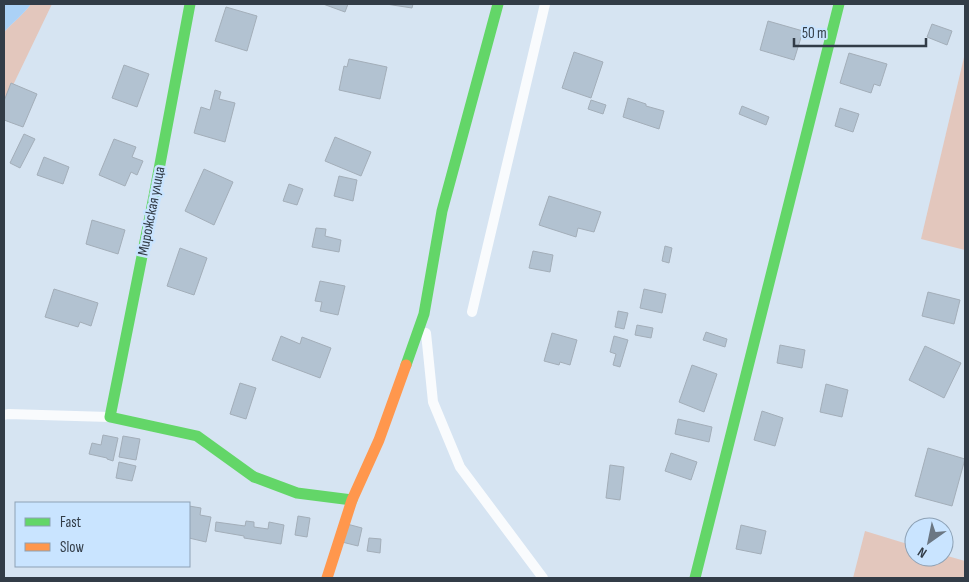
<svg xmlns="http://www.w3.org/2000/svg" width="969" height="582" font-family="'Sofia Sans Condensed',sans-serif">
  <style>
    .green { fill: #e3c7bd }
    .water { fill: #abd1f6 }
    .building { fill: #b2c2d1; stroke: #a3aeb9 }
    .lines { fill: none; stroke-linecap: round; stroke-linejoin: round }
    .lane { stroke: #f9fbfd; stroke-width: 10 }
    .fast { stroke: #63d668; stroke-width: 11 }
    .slow { stroke: #ff974d; stroke-width: 11 }
    .labels { text-anchor: middle; stroke-width: 5; stroke-linejoin: round; paint-order: stroke }
    .street-label { font-size: 15px; fill: #323c47; stroke: #c9e4ff }
  </style>
  <rect width="100%" height="100%" fill="#d6e4f2"/>
  <g class="green">
    <path d="M31,4H52L4,104V32C13,22 23,15 31,4Z"/>
    <polygon points="965,53 965,250 921,239"/>
    <polygon points="865,531 914,546 914,557 944,557 944,555 965,561 965,578 853,578"/>
  </g>
  <path class="water" d="M4,4H31C23,15 13,22 4,32Z"/>
  <g class="building">
    <polygon points="323,4 348,4 345,12"/>
    <polygon points="386,4 413,4 412,8"/>
    <polygon points="226,7 257,16 247,51 215,41"/>
    <polygon points="768,21 803,31 794,60 760,50"/>
    <polygon points="932,24 952,31 947,45 927,37"/>
    <polygon points="574,52 603,62 591,98 562,88"/>
    <polygon points="849,53 887,64 880,86 874,84 871,93 840,83"/>
    <polygon points="349,59 387,67 380,99 339,90 344,66 347,67"/>
    <polygon points="124,65 149,74 137,107 112,98"/>
    <polygon points="11,83 37,94 23,127 4,120 4,101"/>
    <polygon points="215,90 221,92 219,99 235,103 225,142 194,133 201,107 210,110"/>
    <polygon points="628,98 646,104 646,106 664,111 659,129 623,117"/>
    <polygon points="591,100 606,105 603,114 588,109"/>
    <polygon points="742,106 769,117 766,125 739,114"/>
    <polygon points="840,108 859,114 853,132 835,126"/>
    <polygon points="24,134 35,139 20,168 10,163"/>
    <polygon points="335,137 371,152 361,176 325,161"/>
    <polygon points="114,139 136,147 132,157 143,161 137,175 131,172 125,186 99,175"/>
    <polygon points="44,157 69,167 63,184 37,175"/>
    <polygon points="204,169 233,182 214,225 185,211"/>
    <polygon points="339,176 357,180 353,201 334,196"/>
    <polygon points="289,184 303,189 297,205 283,201"/>
    <polygon points="549,196 601,212 594,232 578,228 576,237 539,225"/>
    <polygon points="92,220 125,230 118,254 86,244"/>
    <polygon points="316,228 326,229 325,236 341,240 339,252 312,247"/>
    <polygon points="665,246 672,248 669,263 662,261"/>
    <polygon points="180,248 207,258 194,295 167,286"/>
    <polygon points="533,251 553,255 550,272 529,268"/>
    <polygon points="320,281 345,286 338,315 320,311 322,302 315,301"/>
    <polygon points="54,289 98,303 91,326 80,322 78,327 45,317"/>
    <polygon points="644,289 666,294 662,313 640,308"/>
    <polygon points="928,292 960,300 954,324 922,316"/>
    <polygon points="618,311 628,313 624,329 615,327"/>
    <polygon points="637,325 653,328 651,338 635,335"/>
    <polygon points="706,332 727,339 725,347 703,340"/>
    <polygon points="552,333 577,340 570,365 560,362 559,365 544,361"/>
    <polygon points="281,336 300,344 302,337 331,348 320,378 272,360"/>
    <polygon points="614,336 628,340 620,367 613,365 616,354 610,352"/>
    <polygon points="780,345 805,350 802,368 777,363"/>
    <polygon points="925,346 961,363 944,398 909,380"/>
    <polygon points="692,365 717,374 704,412 679,402"/>
    <polygon points="240,383 256,388 246,419 230,414"/>
    <polygon points="826,384 848,390 842,417 820,412"/>
    <polygon points="762,411 783,418 775,446 754,440"/>
    <polygon points="678,419 712,427 709,442 675,434"/>
    <polygon points="103,435 118,438 113,461 107,459 107,458 89,454 92,443 101,445"/>
    <polygon points="123,436 140,439 136,460 119,457"/>
    <polygon points="928,448 965,459 952,506 915,496"/>
    <polygon points="671,453 697,462 691,480 665,471"/>
    <polygon points="119,462 136,466 132,481 116,478"/>
    <polygon points="610,465 624,467 620,500 606,498"/>
    <polygon points="189,506 201,508 200,515 211,517 206,542 189,538"/>
    <polygon points="298,516 310,518 307,537 295,535"/>
    <polygon points="246,521 254,522 254,527 268,529 269,522 284,525 281,544 244,538 244,536 215,531 216,522 245,526"/>
    <polygon points="347,524 362,528 358,546 342,542"/>
    <polygon points="741,525 766,531 761,554 736,549"/>
    <polygon points="369,538 381,539 380,553 367,551"/>
  </g>
  <g class="lines">
    <g class="lane">
      <polyline points="472,312 545,4"/>
      <polyline points="426,333 433,402 460,467 543,578"/>
      <polyline points="4,415 8,414 109,417"/>
    </g>
    <g class="fast">
      <polyline points="190,4 154,196 110,417 197,436 254,477 297,493 352,500"/>
      <polyline points="406,365 424,314 442,211 498,4"/>
      <polyline points="695,578 839,4"/>
    </g>
    <polyline class="slow" points="327,578 352,500 379,440 406,365"/>
  </g>
  <g class="labels">
    <g class="street-label">
      <text transform="translate(151 211) rotate(-79)" y="5">Мирожская улица</text>
    </g>
  </g>
  <rect width="969" height="582" fill="none" stroke="#323c47" stroke-width="10"/>
  <rect x="15" y="502" width="175" height="65" fill="#c9e4ff" stroke="#8da1b5"/>
  <rect x="25" y="518" width="25" height="8" fill="#63d668" stroke="#8da1b5"/>
  <text x="60" y="527" font-size="15" fill="#323c47">Fast</text>
  <rect x="25" y="543" width="25" height="8" fill="#ff974d" stroke="#8da1b5"/>
  <text x="60" y="552" font-size="15" fill="#323c47">Slow</text>
  <g transform="translate(929 542) rotate(213)"><circle r="24" fill="#c9e4ff" stroke="#8da1b5"/>
  <path d="M0-4L9 19L0 12L-9 19Z" fill="#6b7783"/>
  <text y="-8" font-size="14" font-weight="bold" text-anchor="middle" fill="#323c47">N</text>
  </g>
  <path d="M794 38v8h132v-8" fill="none" stroke="#323c47" stroke-width="2.5"/>
  <text x="802" y="38" font-size="15" fill="#323c47" stroke="#c9e4ff" stroke-width="4" paint-order="stroke">50 m</text>
</svg>
